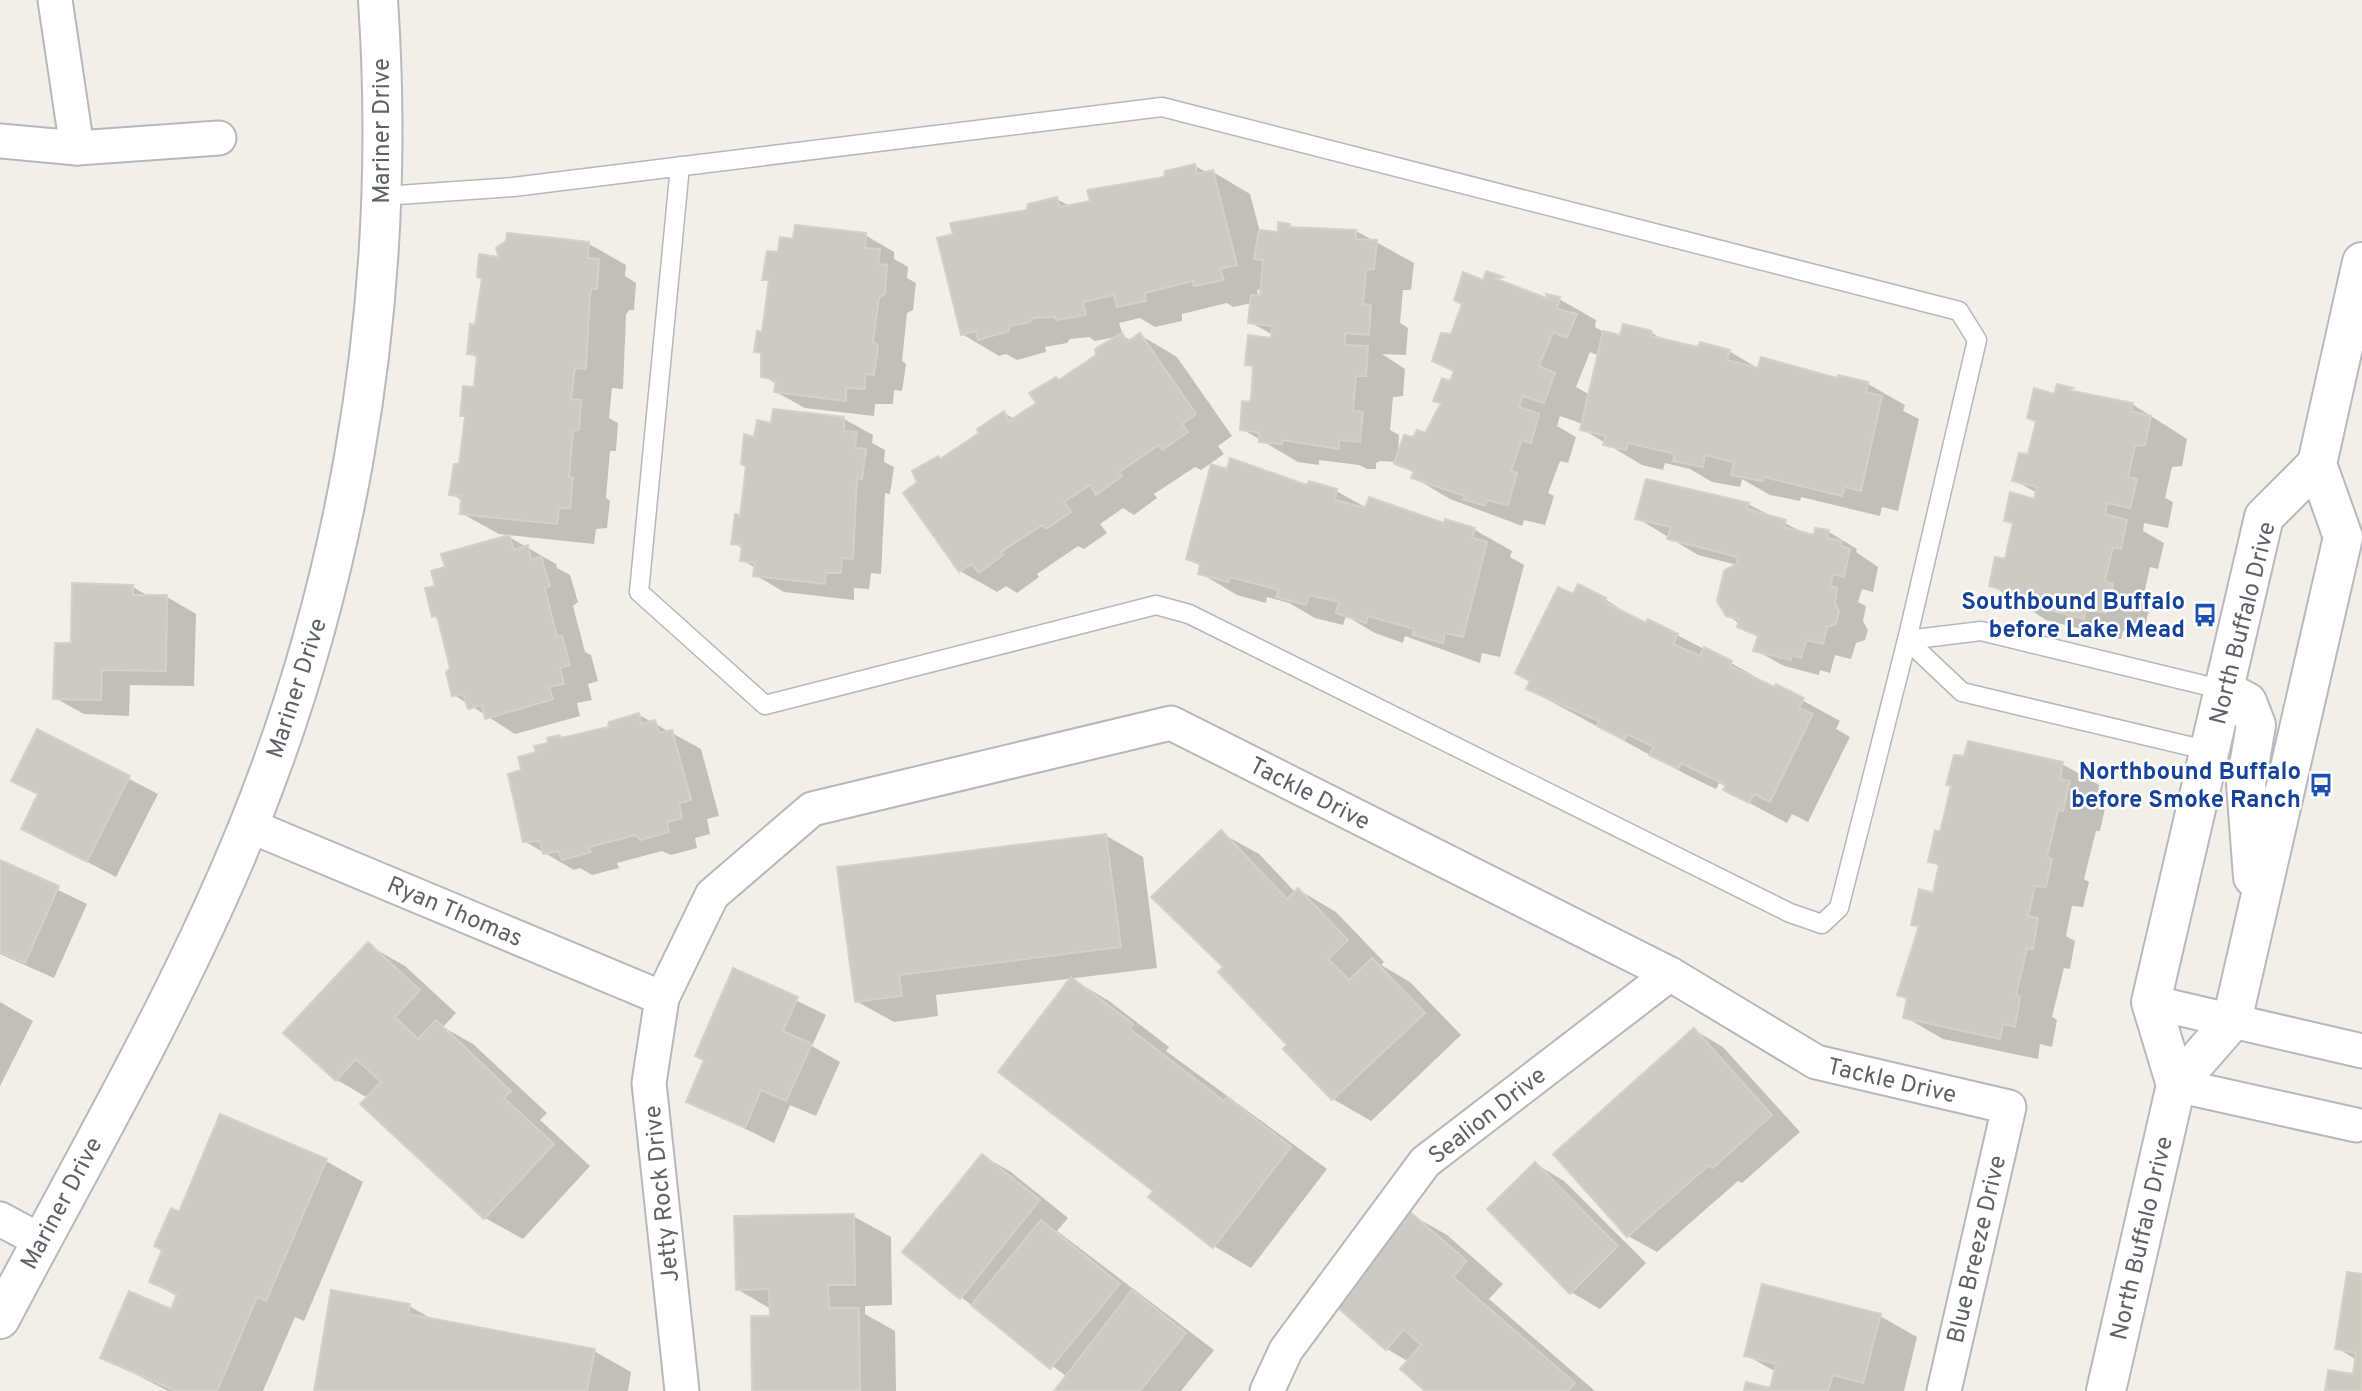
<svg xmlns="http://www.w3.org/2000/svg" width="2362" height="1391" font-family="Overpass,sans-serif">
  <style>
    .shadow { fill: #0003; fill-rule: evenodd }
    .building { fill: #cccac5; stroke: #d6d1c6; stroke-width: 2 }
    .lines { fill: none; stroke-linecap: round; stroke-linejoin: round }
    .lane-casing { stroke: #b5b8bc; stroke-width: 21 }
    .street-casing { stroke: #b5b8bc; stroke-width: 37 }
    .secondary-casing { stroke: #b6babf; stroke-width: 42 }
    .lane { stroke: #fff; stroke-width: 18 }
    .street { stroke: #fff; stroke-width: 33 }
    .secondary { stroke: #fff; stroke-width: 38 }
    .labels { text-anchor: middle; stroke-width: 5; stroke-linejoin: round; paint-order: stroke }
    .street-label { font-size: 24px; fill: #5f6368; stroke: #fff }
    .transit-label { font-size: 24px; font-weight: bold; fill: #164399; stroke: #fff; text-anchor: end }
  </style>
  <rect width="100%" height="100%" fill="#f1efe8"/>
  <g class="shadow">
    <path d="M1195,166L1208,173L1213,172L1250,194L1260,232L1279,234L1290,225L1296,229L1356,231L1414,263L1411,290H1403L1400,323L1408,328L1406,355L1382,354L1405,369L1403,396L1393,397L1390,430L1399,435L1398,454L1414,439L1426,435L1442,404L1435,400L1451,384L1455,373L1434,360L1453,336L1487,274L1553,302L1559,299L1596,320L1595,327L1607,334L1621,337L1624,326L1652,333L1666,341L1729,351L1759,369L1838,381L1839,377L1868,384L1905,405L1903,411L1919,419L1898,511L1882,507L1880,516L1801,497L1800,501L1770,495L1742,479L1740,487L1712,482L1690,469L1665,463L1663,470L1642,465L1582,429L1583,424L1560,416L1557,426L1576,437L1568,463L1560,461L1548,493L1554,496L1545,525L1524,520L1522,526L1450,499L1413,477L1414,473L1397,462L1380,461L1376,463V469H1367L1359,465L1319,460V465L1298,462L1242,429L1251,404L1255,368L1247,364L1272,340L1273,335L1250,322L1252,303L1233,307L1227,303L1182,314V321L1155,327L1140,318L1119,323L1123,336L1132,341L1140,335L1177,357L1232,436L1218,446L1224,454L1201,470L1195,467L1154,494L1157,498L1134,515L1123,508L1100,524L1107,533L1084,549L1078,546L1037,574L1039,577L1017,593L1006,586L997,592L960,571L942,460L981,434L1004,413L1014,419L1038,403L1060,381L1120,336L1095,341L1089,337L1070,339L1067,343L1045,347L1046,352L1017,360L1006,354L999,356L962,334L1028,211L1057,199L1071,207L1092,202ZM1262,289L1261,303L1257,290ZM1590,352L1599,356L1590,395L1576,387Z"/>
    <polygon points="865,235 894,252 894,259 908,267 907,278 916,283 913,310 907,313 902,361 906,364 902,391 894,390 893,404 875,404 874,416 805,408 776,392 777,384 763,376 763,355 756,351 764,334 771,283 764,279 780,254 795,241"/>
    <polygon points="589,244 626,265 625,276 636,283 634,310 629,310 626,315 623,389 612,388 609,418 618,423 616,451 610,451 606,498 610,501 607,528 596,529 594,544 499,534 461,513 463,501 451,494 460,466 466,417 462,415 476,389 479,359 469,353 483,279 478,276 501,260"/>
    <polygon points="2058,386 2080,395 2132,404 2187,439 2182,466 2172,467 2165,498 2173,502 2168,528 2144,523 2143,531 2164,543 2158,569 2150,567 2142,603 2150,607 2143,633 2123,631 2121,639 2046,620 1991,585 2006,561 2014,525 2006,520 2035,501 2037,493 2014,480 2029,456"/>
    <polygon points="844,419 873,435 872,443 885,450 884,462 894,467 890,494 885,493 881,574 871,573 869,589 854,588 854,600 784,592 755,575 756,568 742,560 744,549 733,543 742,518 756,439 772,425"/>
    <polygon points="1308,487 1336,491 1367,508 1445,525 1446,521 1475,530 1512,551 1510,557 1524,565 1500,657 1482,653 1480,663 1405,636 1403,643 1375,633 1346,616 1343,625 1315,618 1289,603 1267,597 1266,603 1237,595 1200,573 1201,566 1188,558"/>
    <polygon points="1748,504 1808,535 1815,537 1817,530 1829,532 1857,549 1856,552 1878,567 1873,592 1862,589 1858,602 1866,606 1863,621 1868,630 1865,640 1856,643 1851,659 1835,655 1830,673 1820,670 1819,675 1784,666 1755,650 1759,637 1727,615 1737,565 1698,555 1637,518"/>
    <polygon points="509,537 556,564 557,568 570,575 578,602 573,606 585,652 591,655 598,681 588,684 592,700 577,703 580,716 515,734 454,695 452,668 440,620 433,616 437,587 447,569"/>
    <polygon points="133,587 150,597 167,597 196,614 194,686 130,685 129,716 84,714 55,698 73,645"/>
    <polygon points="1574,596 1605,599 1641,623 1677,635 1731,663 1768,684 1767,686 1774,690 1776,686 1840,721 1836,729 1850,737 1808,822 1792,814 1787,823 1725,790 1727,787 1719,783 1716,789 1689,776 1528,689"/>
    <polygon points="639,715 701,749 719,816 707,819 710,834 695,838 697,848 671,855 662,851 617,863 619,868 592,875 580,868 574,870 524,841 523,772 538,753 559,737 564,739 610,728"/>
    <polygon points="37,731 158,794 116,877 23,828 40,795 13,780"/>
    <polygon points="2062,764 2099,785 2097,798 2106,804 2100,831 2096,831 2084,879 2089,882 2083,907 2072,906 2066,936 2075,941 2070,969 2064,968 2052,1017 2057,1020 2052,1047 2040,1044 2038,1059 1943,1039 1905,1017 1908,1000 1899,995 1920,928 1913,924 1934,895 1940,867 1930,861 1942,834 1953,787 1948,784"/>
    <polygon points="1221,833 1259,854 1296,893 1299,890 1336,912 1384,962 1381,965 1410,982 1461,1035 1371,1121 1333,1099 1286,1049 1289,1045 1226,967"/>
    <polygon points="1105,835 1143,857 1157,968 936,995 938,1016 894,1022 856,1001"/>
    <polygon points="0,862 87,904 54,978 0,954"/>
    <polygon points="368,945 405,966 456,1013 443,1027 473,1044 547,1113 540,1120 590,1166 523,1239 485,1218 362,1104 368,1098 337,1080"/>
    <polygon points="734,970 826,1015 812,1046 840,1062 816,1116 790,1105 774,1143 688,1101 706,1060"/>
    <polygon points="1072,979 1109,1001 1169,1047 1166,1051 1327,1169 1251,1268 1214,1246 1155,1191"/>
    <polygon points="0,1002 33,1021 0,1086"/>
    <polygon points="1694,1030 1723,1047 1800,1132 1742,1183 1738,1181 1657,1252 1628,1236"/>
    <polygon points="221,1116 326,1161 363,1182 304,1321 295,1317 263,1391 168,1391 102,1357 172,1311 178,1297 151,1281"/>
    <polygon points="983,1156 1011,1172 1068,1218 1057,1231 1214,1350 1181,1391 1056,1391 1066,1376 961,1297"/>
    <polygon points="1536,1164 1564,1181 1646,1263 1600,1309 1571,1292"/>
    <polygon points="1410,1214 1447,1235 1503,1284 1489,1299 1595,1391 1428,1391 1409,1362 1387,1349"/>
    <polygon points="853,1216 891,1237 892,1305 865,1306 865,1314 895,1331 896,1391 754,1391 771,1309 737,1289"/>
    <polygon points="2362,1276 2362,1391 2326,1391 2354,1376 2357,1360 2337,1348"/>
    <polygon points="409,1306 434,1320 594,1351 631,1372 628,1391 316,1391"/>
    <polygon points="1880,1316 1917,1337 1904,1391 1746,1391 1772,1391 1776,1372 1746,1355"/>
  </g>
  <g class="building">
    <polygon points="1195,164 1197,174 1213,170 1237,265 1220,269 1224,280 1194,286 1193,281 1145,293 1146,301 1117,307 1114,295 1083,302 1086,315 1056,320 1055,317 1033,318 1030,322 1009,326 1009,331 978,340 976,331 961,335 937,238 953,234 950,223 1027,210 1028,204 1057,197 1060,207 1090,201 1087,190 1164,177 1165,171"/>
    <polygon points="1278,222 1290,224 1289,227 1356,230 1356,239 1377,240 1374,269 1366,270 1363,304 1371,305 1369,335 1345,333 1345,345 1368,346 1366,376 1356,376 1353,411 1363,412 1360,442 1342,440 1339,441 1339,449 1282,440 1282,444 1259,442 1260,434 1256,432 1240,430 1242,401 1250,402 1251,398 1253,366 1245,365 1248,335 1271,338 1272,326 1248,323 1251,295 1260,295 1263,260 1254,259 1259,230 1278,232"/>
    <polygon points="795,225 866,233 865,248 880,249 878,264 887,265 885,294 879,297 873,342 878,346 874,375 865,374 865,389 846,388 846,401 774,392 776,380 761,377 761,353 754,352 757,331 762,332 769,280 762,280 767,251 778,252 780,237 793,239"/>
    <polygon points="507,233 589,242 588,258 599,259 597,289 592,289 590,294 586,369 575,368 571,399 581,400 579,430 573,431 569,477 573,478 570,508 559,508 557,524 460,514 461,496 449,495 454,464 459,464 465,416 460,416 463,386 474,387 477,355 467,354 470,324 475,325 482,278 477,277 479,254 499,257 496,248 506,241"/>
    <polygon points="1486,271 1503,277 1496,279 1549,299 1546,294 1560,297 1557,309 1577,314 1567,338 1553,332 1539,366 1555,373 1544,403 1523,396 1519,407 1539,414 1531,443 1522,440 1511,471 1517,473 1508,505 1487,500 1485,506 1463,499 1465,496 1411,478 1414,471 1394,464 1404,435 1413,437 1417,430 1425,433 1441,403 1433,401 1442,378 1450,381 1454,371 1432,361 1441,333 1451,334 1462,304 1454,300 1463,272 1483,280"/>
    <polygon points="1623,324 1652,331 1651,336 1698,347 1700,342 1730,350 1727,360 1758,368 1761,357 1837,378 1838,375 1868,382 1866,392 1882,396 1861,491 1845,487 1842,496 1764,477 1762,481 1731,475 1734,462 1705,455 1703,467 1673,461 1675,454 1628,443 1626,450 1603,445 1606,436 1580,430 1603,331 1620,335"/>
    <polygon points="1122,333 1127,342 1140,333 1196,414 1182,424 1188,432 1162,450 1159,445 1119,472 1122,476 1096,495 1090,485 1064,502 1071,512 1046,529 1042,525 1001,552 1003,555 979,573 972,564 959,572 903,493 917,482 912,471 938,456 940,459 979,433 977,429 1004,411 1009,421 1036,403 1029,393 1056,377 1059,380 1096,355 1095,349"/>
    <polygon points="2057,384 2073,388 2068,390 2133,403 2131,411 2151,416 2145,445 2135,446 2128,477 2137,479 2130,508 2107,503 2105,514 2127,520 2121,549 2113,547 2105,581 2113,584 2106,613 2086,610 2084,619 2007,599 2010,592 1989,586 1995,557 2005,559 2013,523 2004,521 2010,492 2034,499 2037,487 2012,481 2019,453 2028,454 2036,421 2027,418 2034,388 2054,394"/>
    <polygon points="773,409 844,417 844,431 857,432 855,448 866,449 862,479 857,478 853,559 842,558 841,573 826,573 825,584 753,576 755,563 740,561 742,545 731,544 735,514 740,516 746,466 741,464 744,434 754,437 757,420 771,423"/>
    <polygon points="1230,458 1307,485 1309,481 1337,489 1335,500 1365,508 1369,497 1444,523 1445,519 1475,528 1472,538 1487,542 1463,637 1445,633 1443,643 1413,635 1414,629 1368,616 1366,623 1336,613 1339,602 1309,595 1306,605 1276,597 1279,590 1230,577 1228,582 1198,574 1200,564 1186,559 1211,464 1227,469"/>
    <polygon points="1646,479 1749,503 1747,509 1786,520 1784,527 1814,535 1815,528 1829,530 1827,538 1842,541 1841,546 1850,549 1844,577 1833,574 1830,586 1837,588 1835,603 1839,612 1836,624 1827,627 1823,644 1806,640 1801,658 1791,655 1791,660 1753,651 1758,636 1737,627 1739,619 1726,616 1717,601 1724,571 1737,563 1738,557 1667,539 1671,527 1635,519"/>
    <polygon points="509,535 514,550 528,545 531,560 541,556 550,586 545,589 557,637 562,636 570,665 560,668 564,684 549,687 553,699 485,719 482,705 468,709 463,694 452,696 446,672 450,668 437,616 432,617 425,588 435,586 431,571 445,567 441,554"/>
    <polygon points="72,583 133,585 133,595 167,595 166,671 102,670 101,700 53,699 55,643 71,643"/>
    <polygon points="1578,584 1606,598 1604,602 1646,623 1648,619 1678,634 1673,644 1700,656 1704,647 1732,661 1730,666 1774,687 1776,684 1804,698 1799,708 1813,714 1770,802 1754,794 1749,803 1723,790 1726,785 1681,763 1678,769 1649,755 1654,747 1627,734 1624,740 1597,726 1599,721 1526,689 1530,681 1515,673 1558,587 1573,594"/>
    <polygon points="639,713 641,724 655,720 659,733 672,730 691,800 679,803 682,818 667,822 669,832 640,840 636,835 589,847 591,852 562,860 558,851 543,854 540,841 523,842 508,774 521,770 518,757 536,752 534,746 548,743 547,738 559,735 561,738 608,727 609,722"/>
    <polygon points="37,729 130,776 87,862 21,829 38,794 11,781"/>
    <polygon points="1968,741 2063,762 2060,779 2070,781 2063,811 2058,810 2047,857 2052,859 2046,887 2035,886 2028,916 2038,918 2033,949 2027,948 2016,995 2020,997 2015,1027 2003,1024 2000,1039 1903,1018 1907,998 1897,995 1919,926 1911,925 1919,889 1933,893 1939,864 1928,862 1935,830 1940,832 1951,786 1946,785 1954,755 1964,756"/>
    <polygon points="1221,830 1287,899 1298,888 1348,940 1328,959 1349,980 1372,958 1425,1013 1332,1100 1283,1049 1287,1045 1218,972 1223,967 1151,897"/>
    <polygon points="1106,834 1121,947 899,975 902,996 855,1002 837,867"/>
    <polygon points="0,860 59,886 25,963 0,952"/>
    <polygon points="368,942 420,990 395,1017 418,1039 436,1020 511,1091 504,1098 554,1144 484,1219 360,1104 381,1082 356,1059 336,1081 283,1033"/>
    <polygon points="733,968 798,997 783,1031 812,1044 786,1101 761,1090 745,1128 686,1102 704,1060 695,1056"/>
    <polygon points="1071,977 1133,1024 1130,1029 1224,1101 1227,1097 1291,1147 1213,1248 1148,1197 1153,1191 998,1072"/>
    <polygon points="1694,1028 1772,1115 1713,1168 1709,1165 1627,1237 1553,1154"/>
    <polygon points="220,1114 327,1159 266,1301 257,1297 217,1391 176,1391 100,1358 129,1291 171,1309 177,1294 149,1282 162,1250 154,1246 171,1208 179,1212"/>
    <polygon points="982,1154 1040,1200 960,1299 902,1252"/>
    <polygon points="1535,1162 1618,1246 1570,1294 1487,1209"/>
    <polygon points="1410,1212 1467,1261 1453,1277 1575,1383 1568,1391 1425,1391 1400,1369 1421,1345 1404,1329 1386,1350 1331,1302"/>
    <polygon points="854,1214 855,1285 828,1285 829,1308 859,1308 860,1391 752,1391 751,1316 770,1316 769,1289 736,1290 734,1216"/>
    <polygon points="1041,1220 1120,1284 1050,1369 971,1305"/>
    <polygon points="2347,1272 2362,1274 2362,1391 2325,1391 2328,1370 2353,1374 2356,1353 2335,1349"/>
    <polygon points="1762,1284 1881,1314 1863,1383 1833,1375 1828,1391 1744,1391 1746,1382 1770,1388 1776,1364 1744,1356"/>
    <polygon points="331,1290 410,1304 408,1314 595,1349 587,1391 314,1391"/>
    <polygon points="1132,1290 1186,1333 1140,1391 1054,1391"/>
  </g>
  <g class="lines">
    <g class="lane-casing">
      <g id="lane">
        <polyline points="383,196 513,187 1162,107 1959,311 1977,340 1907,640 1839,908 1822,924 1790,913 1189,614 1156,605 765,705 639,592 680,166"/>
        <polyline points="2210,751 1962,692 1907,640 1981,631 2224,690"/>
      </g>
    </g>
    <g class="street-casing">
      <g id="street">
        <polyline points="55,0 77,148"/>
        <polyline points="0,141 77,148 219,138"/>
        <polyline points="248,825 662,998"/>
        <polyline points="2151,1002 2362,1051"/>
        <polyline points="2176,1085 2356,1125"/>
        <polyline points="0,1219 41,1241"/>
        <polyline points="682,1391 649,1083 662,998 712,895 812,809 1171,723 1670,974 1816,1062 2009,1107 1944,1391"/>
        <polyline points="1267,1391 1286,1350 1425,1162 1670,974"/>
      </g>
    </g>
    <g class="secondary-casing">
      <g id="secondary">
        <polyline points="2224,690 2247,702 2256,725 2246,783 2253,877"/>
        <polyline points="2176,1085 2151,1002 2264,517 2317,464"/>
        <path d="M0,1319C74,1178 154,1040 219,895C346,614 399,307 378,0"/>
        <polyline points="2106,1391 2176,1085 2232,1021 2343,537 2317,464 2362,262"/>
      </g>
    </g>
    <use href="#lane" class="lane"/>
    <use href="#street" class="street"/>
    <use href="#secondary" class="secondary"/>
  </g>
  <defs>
    <g id="bus-bare" transform="scale(1.89)"><path d="M-5-6H5V4H4V6H2V4H-2V6H-4V4H-5ZM-3.5-4V0h7V-4ZM-3.5 1.2v1.5H-2V1.2ZM2 1.2v1.5H3.5V1.2Z" fill="#1a4fb4" stroke="#fff" stroke-width="2.5" paint-order="stroke"/></g>
  </defs>
  <g fill-rule="evenodd">
    <use href="#bus-bare" x="2205" y="615"/>
    <use href="#bus-bare" x="2321" y="785"/>
  </g>
  <g class="labels">
    <g class="street-label">
      <text transform="translate(381 131) rotate(-90)" y="8">Mariner Drive</text>
      <text transform="translate(2242 623) rotate(-76)" y="8">North Buffalo Drive</text>
      <text transform="translate(296 688) rotate(-72)" y="8">Mariner Drive</text>
      <text transform="translate(1310 793) rotate(27)" y="8">Tackle Drive</text>
      <text transform="translate(455 911) rotate(23)" y="8">Ryan Thomas</text>
      <text transform="translate(1892 1080) rotate(13)" y="8">Tackle Drive</text>
      <text transform="translate(1487 1115) rotate(-38)" y="8">Sealion Drive</text>
      <text transform="translate(661 1194) rotate(-96)" y="8">Jetty Rock Drive</text>
      <text transform="translate(61 1203) rotate(-62)" y="8">Mariner Drive</text>
      <text transform="translate(2141 1238) rotate(-77)" y="8">North Buffalo Drive</text>
      <text transform="translate(1976 1249) rotate(-77)" y="8">Blue Breeze Drive</text>
    </g>
    <g class="transit-label">
      <text x="2185" y="609">Southbound Buffalo<tspan x="2185" dy="28">before Lake Mead</tspan></text>
      <text x="2301" y="779">Northbound Buffalo<tspan x="2301" dy="28">before Smoke Ranch</tspan></text>
    </g>
  </g>
</svg>
